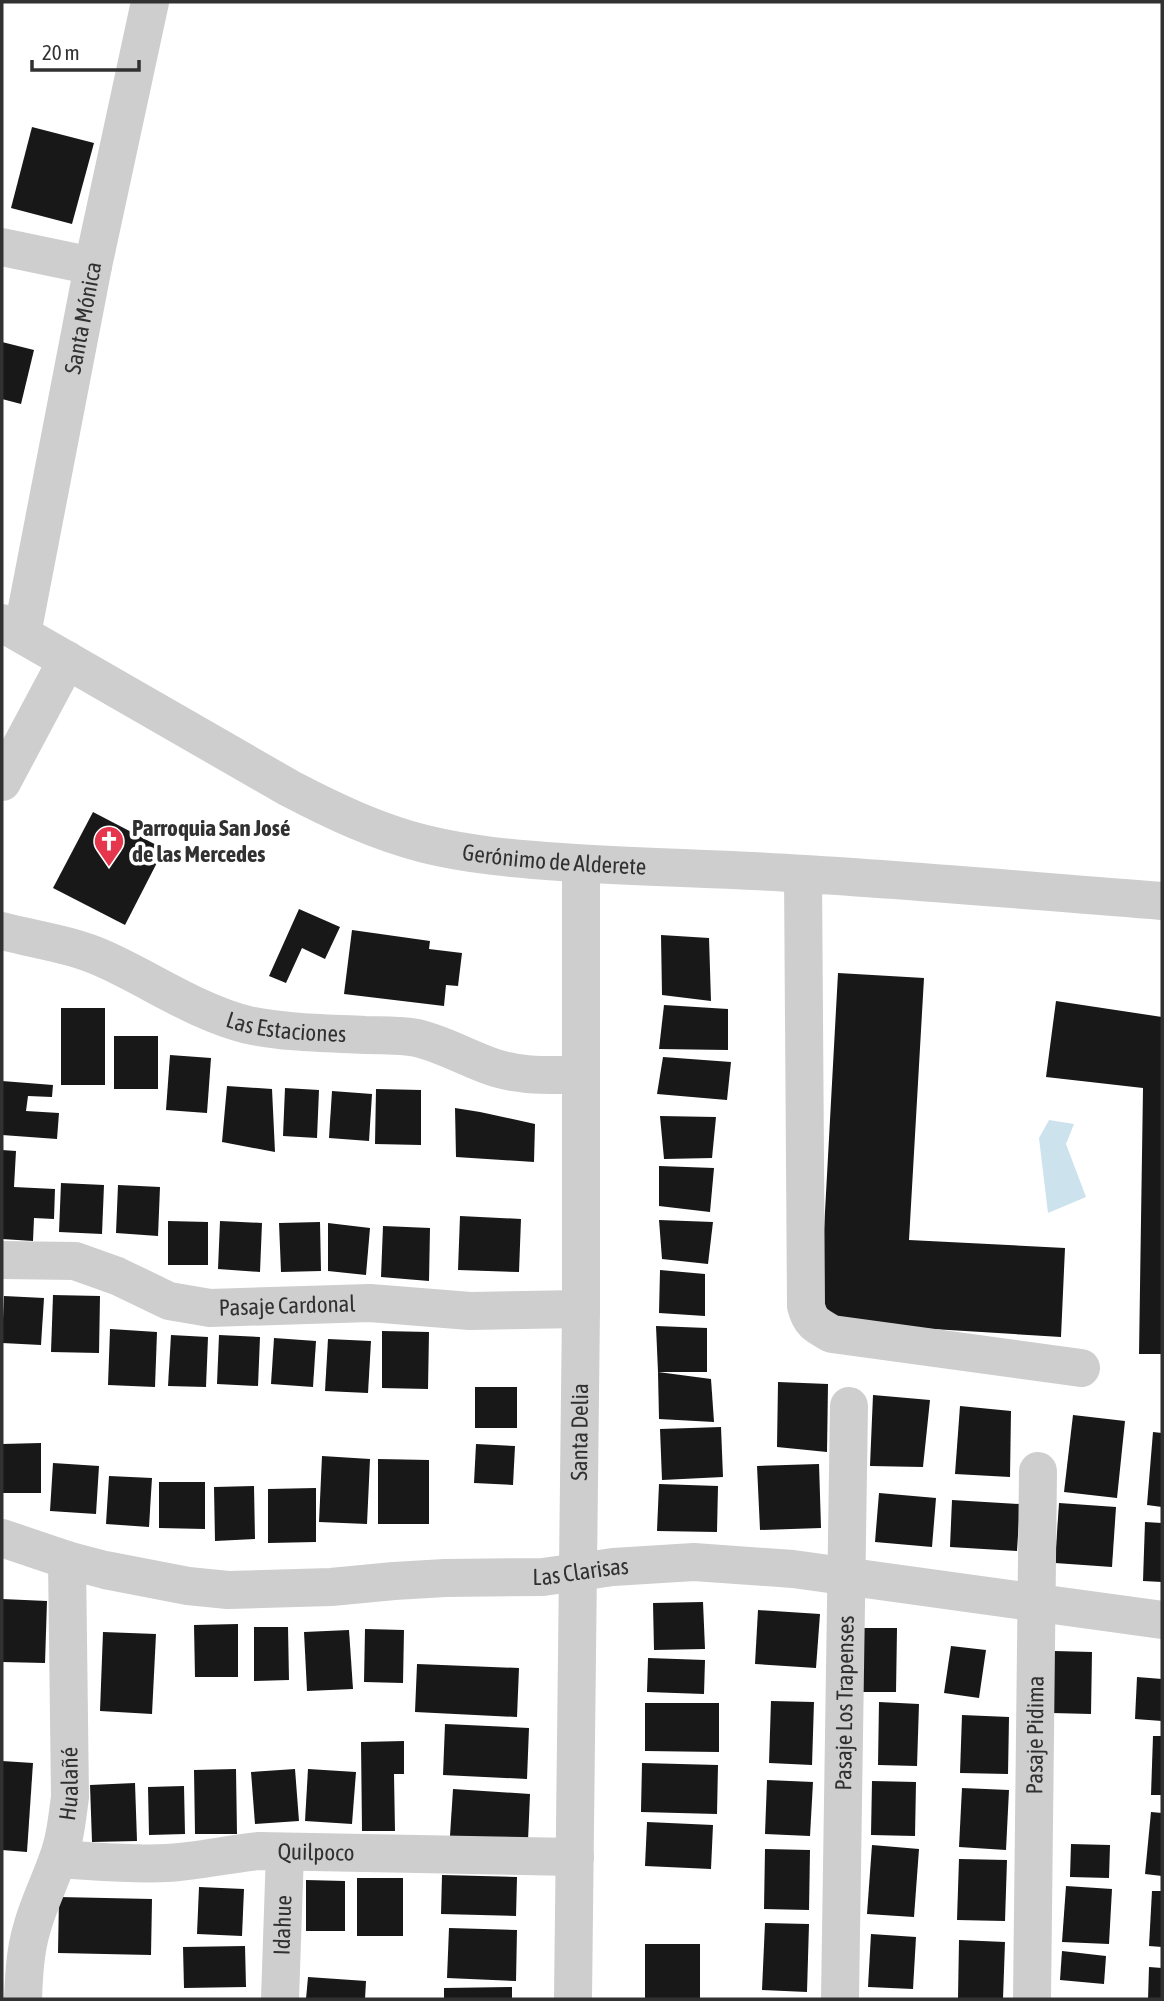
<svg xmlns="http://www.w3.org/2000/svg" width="1164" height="2001" font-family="'Asap Condensed',sans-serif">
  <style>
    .water { fill: #cce2ed }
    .building { fill: #181818 }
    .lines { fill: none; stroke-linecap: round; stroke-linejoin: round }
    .minor { stroke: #cecece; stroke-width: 38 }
    .labels { text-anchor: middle; stroke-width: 7; stroke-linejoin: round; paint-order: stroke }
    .street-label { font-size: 23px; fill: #313131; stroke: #fff }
    .poi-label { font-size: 23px; font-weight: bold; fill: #313131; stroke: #fff; text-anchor: start }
  </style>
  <rect width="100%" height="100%" fill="#fff"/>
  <polygon class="water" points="1049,1120 1074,1124 1066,1144 1086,1197 1048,1213 1039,1138"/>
  <g class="building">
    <polygon points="32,127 94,143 72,224 11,208"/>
    <polygon points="2,342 34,350 21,404 2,399"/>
    <polygon points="93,812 164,849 125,925 53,888"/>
    <polygon points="299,909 340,927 325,959 302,948 286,983 269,976"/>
    <polygon points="352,930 430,941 429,949 462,953 458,986 446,985 444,1006 344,994"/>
    <polygon points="661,935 709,938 711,1001 662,995"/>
    <polygon points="838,973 924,978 909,1240 1065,1248 1061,1337 819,1322"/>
    <polygon points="1056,1001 1162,1017 1162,1354 1139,1354 1143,1088 1046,1077"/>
    <polygon points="664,1005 728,1009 728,1050 659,1049"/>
    <rect x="61" y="1008" width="44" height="77"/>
    <rect x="114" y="1036" width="44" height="53"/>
    <polygon points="170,1055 211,1058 207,1113 166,1110"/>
    <polygon points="663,1057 731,1062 727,1100 657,1094"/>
    <polygon points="2,1081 53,1085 52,1097 28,1096 26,1111 59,1113 57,1139 2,1135"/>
    <polygon points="227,1086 272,1089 275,1152 222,1142"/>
    <polygon points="285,1088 319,1090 317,1138 283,1136"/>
    <polygon points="376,1089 421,1090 421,1145 375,1144"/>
    <polygon points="332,1091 372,1094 369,1141 329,1138"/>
    <polygon points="455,1108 480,1112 535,1124 534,1162 456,1157"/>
    <polygon points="660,1116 716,1117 712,1158 664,1159"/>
    <polygon points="2,1150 16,1151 14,1187 55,1189 54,1219 34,1218 33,1241 2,1239"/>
    <polygon points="659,1166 714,1168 710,1212 659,1206"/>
    <polygon points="61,1183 104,1185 102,1234 59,1232"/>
    <polygon points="118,1185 160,1187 158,1236 116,1233"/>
    <polygon points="460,1216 521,1219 519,1272 458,1270"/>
    <polygon points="659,1220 713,1222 708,1264 662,1259"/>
    <polygon points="168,1221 208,1222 208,1265 168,1265"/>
    <polygon points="220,1221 262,1223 260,1272 218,1269"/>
    <polygon points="320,1222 321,1271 281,1272 279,1223"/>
    <polygon points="328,1223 370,1228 366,1275 328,1271"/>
    <polygon points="383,1226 430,1228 429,1281 381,1277"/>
    <polygon points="660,1270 705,1274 705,1316 659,1313"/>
    <polygon points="53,1295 100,1296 99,1353 51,1352"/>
    <polygon points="4,1296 44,1298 41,1345 2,1343"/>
    <polygon points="656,1326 707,1328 707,1372 658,1372"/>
    <polygon points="110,1329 157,1332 155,1387 108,1385"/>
    <polygon points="382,1331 429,1332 428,1389 382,1388"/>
    <polygon points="171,1335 208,1337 206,1387 168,1386"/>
    <polygon points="219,1335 260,1337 258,1386 217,1384"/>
    <polygon points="274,1338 316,1341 313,1387 271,1384"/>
    <polygon points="328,1339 371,1341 368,1393 325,1391"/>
    <polygon points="658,1372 711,1379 714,1422 659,1419"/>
    <polygon points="778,1382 828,1384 827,1452 777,1447"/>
    <rect x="475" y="1387" width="42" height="41"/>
    <polygon points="873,1395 930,1400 923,1467 870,1466"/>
    <polygon points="960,1406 1011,1411 1010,1477 955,1474"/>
    <polygon points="1073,1415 1125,1421 1117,1498 1064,1492"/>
    <polygon points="721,1427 723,1477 662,1480 660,1429"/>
    <polygon points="1153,1432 1162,1433 1162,1507 1147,1505"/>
    <polygon points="41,1443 41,1493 2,1493 2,1444"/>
    <polygon points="476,1444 515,1446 513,1485 474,1483"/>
    <polygon points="322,1456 370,1459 367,1524 319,1522"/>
    <polygon points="378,1459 429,1460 429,1524 378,1524"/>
    <polygon points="53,1463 99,1466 96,1514 50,1511"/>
    <polygon points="819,1464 821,1528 760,1530 757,1466"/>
    <polygon points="109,1476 152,1478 149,1527 106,1524"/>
    <polygon points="159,1482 205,1482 205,1529 159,1528"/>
    <polygon points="659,1484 718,1486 717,1532 657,1531"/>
    <polygon points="254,1486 255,1539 215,1541 214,1487"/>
    <polygon points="316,1488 316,1542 268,1543 268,1489"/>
    <polygon points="879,1493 936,1498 932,1547 875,1542"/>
    <polygon points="952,1500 1020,1504 1017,1551 950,1547"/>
    <polygon points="1059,1503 1116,1507 1112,1567 1055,1563"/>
    <polygon points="1145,1522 1162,1523 1162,1582 1143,1581"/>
    <polygon points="2,1599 47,1601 45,1663 2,1662"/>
    <polygon points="703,1602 705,1649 654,1650 653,1603"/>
    <polygon points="758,1610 820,1614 816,1668 755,1664"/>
    <polygon points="238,1624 238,1677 195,1677 194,1625"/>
    <polygon points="254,1627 288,1627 289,1680 254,1681"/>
    <polygon points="859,1628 897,1628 896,1692 858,1692"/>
    <polygon points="365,1629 404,1630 403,1683 364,1682"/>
    <polygon points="349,1630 353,1689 307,1691 304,1632"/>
    <polygon points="103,1632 156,1634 152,1714 100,1711"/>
    <polygon points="951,1646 986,1650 979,1698 944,1693"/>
    <polygon points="1054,1651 1092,1652 1091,1714 1052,1713"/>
    <polygon points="648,1658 705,1660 704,1694 647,1692"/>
    <polygon points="417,1664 519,1668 517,1717 415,1712"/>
    <polygon points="1137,1677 1162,1679 1162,1721 1135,1719"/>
    <polygon points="771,1701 814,1702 812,1765 769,1763"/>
    <polygon points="879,1702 919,1704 917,1766 878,1765"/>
    <polygon points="645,1703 719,1703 719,1752 645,1751"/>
    <polygon points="962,1715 1009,1717 1008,1774 960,1773"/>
    <polygon points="445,1724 529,1728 527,1779 443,1775"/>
    <polygon points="1153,1736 1162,1736 1162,1795 1151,1795"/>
    <polygon points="404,1741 404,1774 394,1774 395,1831 362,1831 361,1742"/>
    <polygon points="2,1761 33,1763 27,1852 2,1850"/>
    <polygon points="642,1763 718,1765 717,1814 641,1812"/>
    <polygon points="236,1769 237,1834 195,1834 194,1770"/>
    <polygon points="295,1769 299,1821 255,1824 251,1772"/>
    <polygon points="308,1769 356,1772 352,1824 305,1821"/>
    <polygon points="767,1780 813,1782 810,1836 765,1834"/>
    <polygon points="872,1781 916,1782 915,1836 871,1835"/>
    <polygon points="135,1783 137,1841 92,1842 90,1785"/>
    <polygon points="184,1786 185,1834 149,1835 148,1787"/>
    <polygon points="962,1788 1009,1790 1006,1850 959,1847"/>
    <polygon points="453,1789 530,1794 528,1841 450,1836"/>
    <polygon points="1151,1812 1162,1813 1162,1876 1145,1874"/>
    <polygon points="647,1822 713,1825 711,1869 645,1866"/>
    <polygon points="1071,1844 1110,1845 1109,1878 1070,1877"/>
    <polygon points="872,1845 919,1849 914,1917 867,1914"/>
    <polygon points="765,1849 810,1850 809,1910 764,1909"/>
    <polygon points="959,1859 1007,1860 1005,1921 957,1920"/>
    <polygon points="442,1875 517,1877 516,1916 441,1914"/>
    <rect x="357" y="1878" width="46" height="58"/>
    <polygon points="306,1880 345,1881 345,1931 306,1931"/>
    <polygon points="1066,1886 1112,1889 1109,1944 1062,1942"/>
    <polygon points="199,1887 244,1889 242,1936 197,1934"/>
    <polygon points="1152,1891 1162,1891 1162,1947 1149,1946"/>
    <polygon points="59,1897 152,1899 151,1955 58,1953"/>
    <polygon points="765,1923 809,1924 807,1992 762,1990"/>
    <polygon points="449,1928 517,1930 516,1981 447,1978"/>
    <polygon points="871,1934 916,1937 913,1989 868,1987"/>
    <polygon points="959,1940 1005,1942 1003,1999 958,1998"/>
    <rect x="645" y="1944" width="55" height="55"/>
    <polygon points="245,1946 246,1987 184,1988 183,1947"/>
    <polygon points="1062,1951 1106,1956 1104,1984 1060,1980"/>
    <polygon points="1149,1967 1162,1968 1162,1999 1148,1999"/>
    <polygon points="308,1977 366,1981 365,1999 306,1999"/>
    <polygon points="512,1987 512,1999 444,1999 444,1988"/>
  </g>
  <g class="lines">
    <g class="minor">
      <polyline points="2,247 93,266"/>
      <path id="s1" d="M2,623L289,788C333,811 377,832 425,844C470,855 516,859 561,862C642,868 723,868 804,874C924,881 1043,892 1162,901"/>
      <path id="s2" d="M22,634L93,266L150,2"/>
      <polyline points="2,782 67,660"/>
      <path d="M803,874L806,1306C810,1323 817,1326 832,1334L1081,1368"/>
      <path id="s3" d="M2,931C36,940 71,944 104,959C153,981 196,1012 248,1025C286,1033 326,1033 365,1035C382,1035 400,1035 417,1038C442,1044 463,1056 487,1065C517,1077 549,1075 581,1075"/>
      <path id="s4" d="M2,1260L75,1261L117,1276L169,1301L210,1308L370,1303L470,1311L581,1309"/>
      <path id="s5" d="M2,1538L67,1560L105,1570L188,1586L228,1590L331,1587L394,1581L445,1578L543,1577L613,1567L694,1562L793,1569L1162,1620"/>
      <path id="s6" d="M58,1859C94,1861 131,1865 167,1863C198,1861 229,1854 259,1851L575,1857"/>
      <path id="s7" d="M23,1999C24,1975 25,1951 32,1928C38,1905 49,1884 57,1861C65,1841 67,1819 70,1797L67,1560"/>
      <path id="s8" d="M280,1999L285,1852"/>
      <path id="s9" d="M573,1999L581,1309V864"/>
      <path id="s10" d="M840,1999L849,1406"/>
      <path id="s11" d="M1032,1999L1038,1471"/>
    </g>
  </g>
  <defs>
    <g id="church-pin" transform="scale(1.575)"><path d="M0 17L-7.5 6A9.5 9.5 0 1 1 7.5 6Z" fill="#e5364d" stroke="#fff"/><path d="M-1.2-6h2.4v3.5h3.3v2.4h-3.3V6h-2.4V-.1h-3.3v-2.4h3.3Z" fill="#fff"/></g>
  </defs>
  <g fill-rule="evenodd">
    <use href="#church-pin" x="109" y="841"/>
  </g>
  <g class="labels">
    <g class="street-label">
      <text dy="8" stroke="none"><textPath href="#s2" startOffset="322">Santa Mónica</textPath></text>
      <text dy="8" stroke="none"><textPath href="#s1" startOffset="609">Gerónimo de Alderete</textPath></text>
      <text dy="8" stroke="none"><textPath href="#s3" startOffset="303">Las Estaciones</textPath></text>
      <text dy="8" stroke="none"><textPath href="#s4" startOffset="294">Pasaje Cardonal</textPath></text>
      <text dy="8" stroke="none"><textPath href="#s9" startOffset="567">Santa Delia</textPath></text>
      <text dy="8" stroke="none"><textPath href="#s5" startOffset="586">Las Clarisas</textPath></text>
      <text dy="8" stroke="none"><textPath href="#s10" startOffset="296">Pasaje Los Trapenses</textPath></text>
      <text dy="8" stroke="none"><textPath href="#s11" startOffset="264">Pasaje Pidima</textPath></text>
      <text dy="8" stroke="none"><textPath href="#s7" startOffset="222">Hualañé</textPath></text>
      <text dy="8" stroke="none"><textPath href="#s6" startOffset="259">Quilpoco</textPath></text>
      <text dy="8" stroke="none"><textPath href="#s8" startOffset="74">Idahue</textPath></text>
    </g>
    <g class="poi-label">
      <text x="132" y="836">Parroquia San José<tspan x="132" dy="26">de las Mercedes</tspan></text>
    </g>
  </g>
  <rect width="1164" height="2001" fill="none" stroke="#313131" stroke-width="7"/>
  <path d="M32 60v10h107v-10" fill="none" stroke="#313131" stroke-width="3.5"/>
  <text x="42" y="60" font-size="21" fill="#313131" stroke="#ffffff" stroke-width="5" paint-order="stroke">20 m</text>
</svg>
